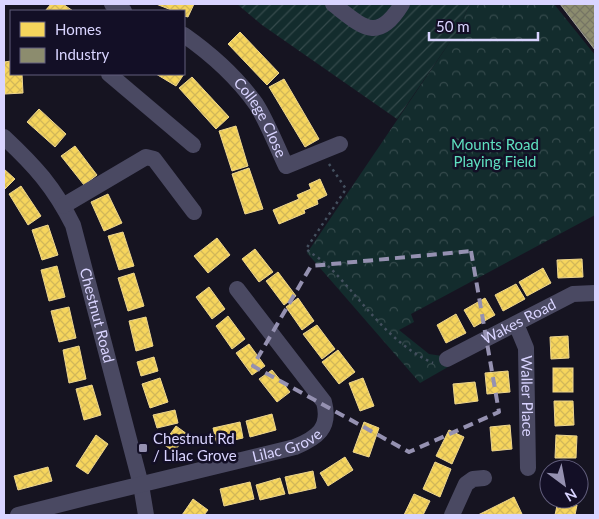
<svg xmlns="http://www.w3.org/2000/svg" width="599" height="519" font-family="Lato,sans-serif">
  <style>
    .park { fill: url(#park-crowns) }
    .garden { fill: url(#garden-furrows) }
    .homes { fill: url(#homes-cross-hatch); stroke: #edd58d }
    .industry { fill: url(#industry-cross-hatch); stroke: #a3a29a }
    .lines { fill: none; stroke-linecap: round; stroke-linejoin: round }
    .path { stroke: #44505f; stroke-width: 2.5; stroke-dasharray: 2.5 4; stroke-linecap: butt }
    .minor { stroke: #4a4962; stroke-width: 16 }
    .marked { fill: none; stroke: #9591b1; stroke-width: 4; stroke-dasharray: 10 6; stroke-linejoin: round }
    .poi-dot { fill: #9591b1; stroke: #130f26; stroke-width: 2 }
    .labels { text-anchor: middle; stroke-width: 5; stroke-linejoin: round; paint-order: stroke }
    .street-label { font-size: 15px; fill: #d9d4ff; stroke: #130f26 }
    .park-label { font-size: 15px; fill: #5fe0c0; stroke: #130f26 }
    .poi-label { font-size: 15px; fill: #d9d4ff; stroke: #130f26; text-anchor: start }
  </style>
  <defs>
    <pattern id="park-crowns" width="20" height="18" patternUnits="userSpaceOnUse" patternTransform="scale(1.25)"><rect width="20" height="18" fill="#132c2d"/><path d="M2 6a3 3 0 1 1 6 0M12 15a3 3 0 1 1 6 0" fill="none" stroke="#354a4c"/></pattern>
    <pattern id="garden-furrows" width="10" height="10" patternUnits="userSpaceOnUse" patternTransform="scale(1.25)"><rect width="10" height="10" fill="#132c2d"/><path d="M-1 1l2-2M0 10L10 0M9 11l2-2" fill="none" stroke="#354a4c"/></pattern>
    <pattern id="homes-cross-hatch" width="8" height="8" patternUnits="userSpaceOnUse" patternTransform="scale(1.25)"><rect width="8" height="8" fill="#f6d55c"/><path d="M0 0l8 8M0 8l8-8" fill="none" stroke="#d2b759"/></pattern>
    <pattern id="industry-cross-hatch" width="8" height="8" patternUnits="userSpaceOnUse" patternTransform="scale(1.25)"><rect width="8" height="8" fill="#8c8c6e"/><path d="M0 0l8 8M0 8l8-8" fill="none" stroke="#767564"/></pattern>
  </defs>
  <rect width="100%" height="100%" fill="#161421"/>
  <polygon class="park" points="470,4 554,4 595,55 595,215 411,314 414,322 399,330 429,354 442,356 448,367 420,383 307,253 456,33"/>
  <polygon class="garden" points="237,4 470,4 456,33 397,119 262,25"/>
  <g class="homes">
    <polygon points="51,4 63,4 73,11 45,11"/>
    <polygon points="156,4 194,4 188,17 184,16 184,11 174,11"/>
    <polygon points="240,32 279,73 267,85 228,44"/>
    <polygon points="11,61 11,74 22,74 23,93 5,94 4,62"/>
    <polygon points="156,74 184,74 176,86"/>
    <polygon points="192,77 229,117 216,129 179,88"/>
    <polygon points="284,79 319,139 305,147 269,87"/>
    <polygon points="39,109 66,134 55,147 27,122"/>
    <polygon points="236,126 248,166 232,171 219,131"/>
    <polygon points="75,146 97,175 84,185 61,156"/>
    <polygon points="249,168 263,209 245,214 232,174"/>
    <polygon points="4,169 15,179 4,190"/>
    <polygon points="320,179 327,195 317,200 318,204 304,210 305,213 279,224 273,210 299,199 297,195 311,189 309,184"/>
    <polygon points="21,186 41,216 28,225 9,194"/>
    <polygon points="108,194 122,223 104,231 91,202"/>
    <polygon points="48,225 58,255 42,260 32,230"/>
    <polygon points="123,232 134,266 119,270 108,236"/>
    <polygon points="217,238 230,255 208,273 194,256"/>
    <polygon points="255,249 273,272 259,282 242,259"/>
    <polygon points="582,259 583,277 558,278 557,260"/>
    <polygon points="57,266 65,297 49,301 41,270"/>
    <polygon points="543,268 551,283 527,296 519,282"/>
    <polygon points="278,272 296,296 284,305 266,281"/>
    <polygon points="134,273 144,306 128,311 118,278"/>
    <polygon points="516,284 525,299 503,311 495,295"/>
    <polygon points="209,287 225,309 212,319 196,297"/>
    <polygon points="298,298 314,321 302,330 286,307"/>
    <polygon points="485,298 495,315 474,327 464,310"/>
    <polygon points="69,307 76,338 59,342 51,311"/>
    <polygon points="456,314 466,333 446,343 437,325"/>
    <polygon points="228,316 245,339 232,349 216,326"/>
    <polygon points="146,317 153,346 136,351 129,321"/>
    <polygon points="317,325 335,349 322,359 303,334"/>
    <polygon points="568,336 569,358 551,359 550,337"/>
    <polygon points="249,344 265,366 252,375 236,353"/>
    <polygon points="79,346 86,379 69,383 63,350"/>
    <polygon points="338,350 355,372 339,384 322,362"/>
    <polygon points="154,357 158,371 141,376 137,362"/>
    <rect x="553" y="368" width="20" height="24"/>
    <polygon points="272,370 290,392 277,402 259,379"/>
    <polygon points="508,371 510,392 487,394 485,373"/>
    <polygon points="160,378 168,402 150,408 142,384"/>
    <polygon points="363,378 374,406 360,411 349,383"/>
    <polygon points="475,382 478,401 455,404 453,384"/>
    <polygon points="92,385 101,415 84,420 76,389"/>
    <polygon points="554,401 573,401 574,425 555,426"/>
    <polygon points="175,410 178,423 157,428 153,415"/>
    <polygon points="272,414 276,430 250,437 246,421"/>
    <polygon points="240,422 243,438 217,444 213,428"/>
    <polygon points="364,422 379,428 369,457 353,452"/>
    <polygon points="510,425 512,449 492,451 490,427"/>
    <polygon points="176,426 187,434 174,452 163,444"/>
    <polygon points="449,430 464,437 452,464 436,456"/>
    <polygon points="96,435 108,444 88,474 76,466"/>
    <polygon points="556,435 577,436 576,458 555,458"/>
    <polygon points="345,457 353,470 328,486 320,473"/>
    <polygon points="435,462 451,469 440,497 423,489"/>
    <polygon points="575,463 575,469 556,469 556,464"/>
    <polygon points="48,467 52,481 18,490 14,476"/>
    <polygon points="313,471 316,488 289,494 285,477"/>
    <polygon points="280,478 285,494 260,500 256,485"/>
    <polygon points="250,482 254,499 224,506 220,489"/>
    <polygon points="414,494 430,501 423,515 404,515"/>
    <polygon points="514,497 522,514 478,515"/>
    <polygon points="193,499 208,510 204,515 182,515"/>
    <polygon points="558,501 577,505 575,515 555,515"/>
  </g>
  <polygon class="industry" points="560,4 595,4 595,50"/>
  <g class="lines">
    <path class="path" d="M329,164L346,189L306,249C312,254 319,258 325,263C361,297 386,342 433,363"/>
    <g class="minor">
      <polyline points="112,4 124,11"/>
      <path d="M333,4C363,27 377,44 402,4"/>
      <path id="s1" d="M184,35C211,54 236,76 256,104C267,121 277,147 286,166L340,144"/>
      <polyline points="109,74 193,145"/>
      <path id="s2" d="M4,137C35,166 54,187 73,225L141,485L146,515"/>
      <polyline points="63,206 146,157 154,159 194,212"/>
      <path id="s3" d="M516,324L526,348L528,468"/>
      <path id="s4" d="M447,359L573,294L595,293"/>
      <path id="s5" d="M18,515L85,498L295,447C317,438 331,428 324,402L237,289"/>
      <polyline points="452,515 466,484 473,479 484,478"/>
    </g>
  </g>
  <path class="marked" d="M471,251L499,412L409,452L253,366L311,266Z"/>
  <rect class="poi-dot" x="138" y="443" width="10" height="10" rx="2.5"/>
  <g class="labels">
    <g class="street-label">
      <text dy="5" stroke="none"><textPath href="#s1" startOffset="114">College Close</textPath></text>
      <text dy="5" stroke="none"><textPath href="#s2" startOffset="206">Chestnut Road</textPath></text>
      <text dy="5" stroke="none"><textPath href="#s4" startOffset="81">Wakes Road</textPath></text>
      <text dy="5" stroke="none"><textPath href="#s3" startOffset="74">Waller Place</textPath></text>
      <text dy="5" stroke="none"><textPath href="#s5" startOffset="278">Lilac Grove</textPath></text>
    </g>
    <g class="park-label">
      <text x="495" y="150">Mounts Road<tspan x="495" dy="17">Playing Field</tspan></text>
    </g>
    <g class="poi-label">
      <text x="153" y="444">Chestnut Rd<tspan x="153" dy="17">/ Lilac Grove</tspan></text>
    </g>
  </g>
  <rect width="599" height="519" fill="none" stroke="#d9d4ff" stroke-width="10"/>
  <rect x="10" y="10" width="175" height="65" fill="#130f26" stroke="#625e7d"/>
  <rect x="20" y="22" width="25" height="15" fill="#f6d55c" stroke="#625e7d"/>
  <text x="55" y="35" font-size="15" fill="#d9d4ff">Homes</text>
  <rect x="20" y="48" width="25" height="15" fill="#8c8c6e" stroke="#625e7d"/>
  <text x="55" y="60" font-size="15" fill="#d9d4ff">Industry</text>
  <g transform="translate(564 484) rotate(148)"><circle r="24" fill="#130f26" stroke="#625e7d"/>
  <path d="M0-4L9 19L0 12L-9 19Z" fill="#9591b1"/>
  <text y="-8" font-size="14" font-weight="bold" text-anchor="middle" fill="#d9d4ff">N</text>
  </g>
  <path d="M429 32v8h109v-8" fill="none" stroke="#d9d4ff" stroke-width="2.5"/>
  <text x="436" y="32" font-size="15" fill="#d9d4ff" stroke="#130f26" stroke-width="4" paint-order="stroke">50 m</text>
</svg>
